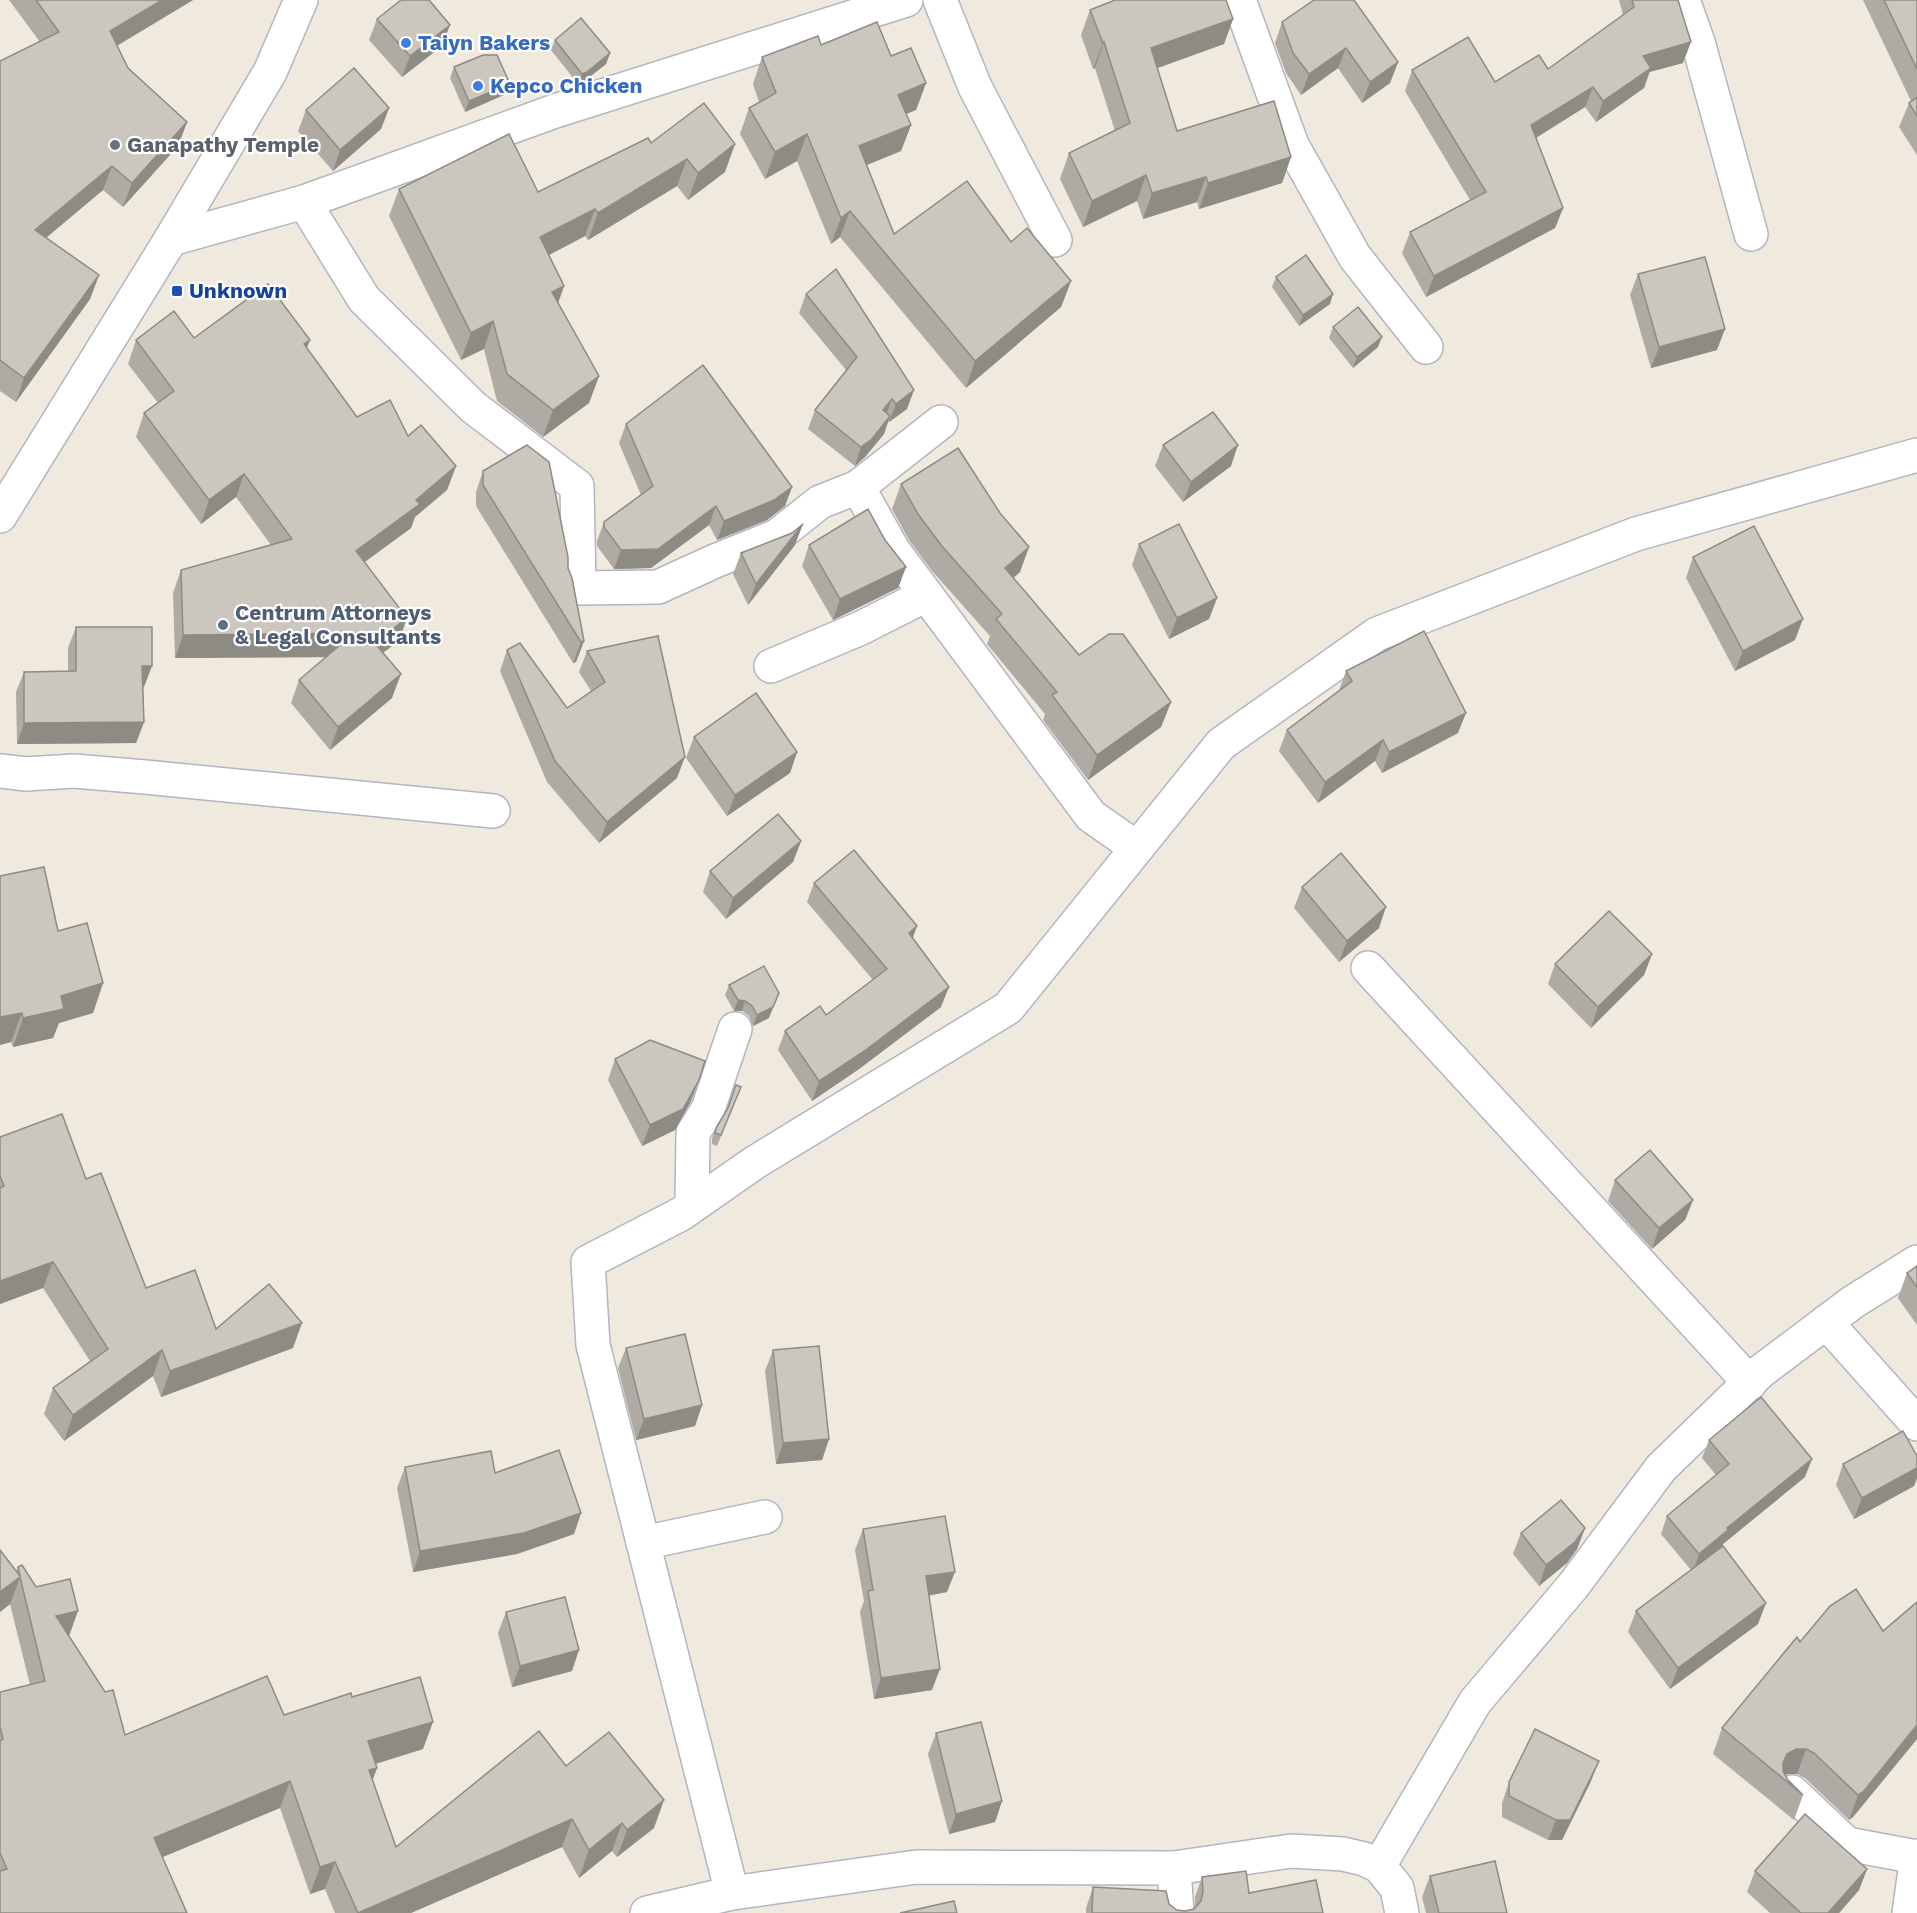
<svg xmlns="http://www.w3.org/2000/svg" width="1917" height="1913" font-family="'Work Sans',sans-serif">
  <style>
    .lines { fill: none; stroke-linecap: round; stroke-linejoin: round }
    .minor-casing { stroke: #b2b5c2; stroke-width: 36 }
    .tertiary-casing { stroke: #b2b5c2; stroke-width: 36 }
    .minor { stroke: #fff; stroke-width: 33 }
    .tertiary { stroke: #fff; stroke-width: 33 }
    .wall { fill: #afaaa3 }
    .shaded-wall { fill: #8e8b85 }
    .building { fill: #cbc6be; stroke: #8e8b85; stroke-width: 1.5 }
    .shop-dot { fill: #3f7fe0; stroke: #fff; stroke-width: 2 }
    .worship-dot { fill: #6b7280; stroke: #fff; stroke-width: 2 }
    .transit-dot { fill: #1a4fb4; stroke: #fff; stroke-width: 2 }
    .service-dot { fill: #5c6f8a; stroke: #fff; stroke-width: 2 }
    .labels { text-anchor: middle; stroke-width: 4.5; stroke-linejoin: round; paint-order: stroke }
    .shop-label { font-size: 21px; font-weight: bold; fill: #366cbe; stroke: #fff; text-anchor: start }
    .worship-label { font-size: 21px; font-weight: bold; fill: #5b616d; stroke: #fff; text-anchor: start }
    .transit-label { font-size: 21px; font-weight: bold; fill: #164399; stroke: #fff; text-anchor: start }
    .service-label { font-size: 21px; font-weight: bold; fill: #4e5e75; stroke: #fff; text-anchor: start }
  </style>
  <rect width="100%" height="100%" fill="#f0e9de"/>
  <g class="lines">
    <g class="minor-casing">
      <g id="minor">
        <polyline points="940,0 975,87 1055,240"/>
        <polyline points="1239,0 1292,145 1355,257 1426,347"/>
        <polyline points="1683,0 1698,42 1751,234"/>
        <polyline points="304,202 364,299 473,407 577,486 579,588 658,587 715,561 777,536 820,502 858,487 893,550 1091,816 1137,848"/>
        <polyline points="858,487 941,422"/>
        <polyline points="771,666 861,628 926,595"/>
        <polyline points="0,771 26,774 74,771 145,777 493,811"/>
        <polyline points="1368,968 1750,1383"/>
        <polyline points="692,1206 693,1133 708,1109 735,1029"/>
        <polyline points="1826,1322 1917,1424"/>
        <polyline points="643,1543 765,1517"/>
        <polyline points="1792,1792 1847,1844 1917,1857"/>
        <polyline points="1379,1866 1475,1702 1573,1586 1661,1468 1760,1372 1853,1302 1917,1262"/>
        <polyline points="1174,1868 1177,1913"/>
        <polyline points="732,1893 593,1345 588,1262 681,1214 754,1163 1008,1008 1221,744 1377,634 1636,534 1917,455"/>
        <polyline points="647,1913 732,1893 916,1867 1174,1868 1291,1851 1343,1854 1364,1859 1379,1866 1397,1888 1402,1913"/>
        <polyline points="1909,1913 1917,1856"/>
      </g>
    </g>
    <g class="tertiary-casing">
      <g id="tertiary">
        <polyline points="171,239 270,72 301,0"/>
        <polyline points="0,516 171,239 304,202 555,111 906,0"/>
      </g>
    </g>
    <use href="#minor" class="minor"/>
    <use href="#tertiary" class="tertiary"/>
  </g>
  <g class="wall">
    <polygon points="9,0 193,0 117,46 128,68 187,122 178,146 123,207 103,190 46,237 99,275 90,299 16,402 0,391 0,61 40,42"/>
    <polygon points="1619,0 1678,0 1683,63 1650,72 1644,88 1596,122 1585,107 1536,138 1563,208 1555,228 1426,297 1402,253 1410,232 1470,200 1405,91 1412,70 1495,82 1548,69 1623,15"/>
    <polygon points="1863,0 1917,0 1917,155 1899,127 1909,103 1911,101"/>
    <polygon points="1090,10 1233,19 1224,44 1157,68 1177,131 1291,157 1282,183 1199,209 1197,202 1143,219 1137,201 1083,227 1060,179 1069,153 1115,131 1095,68 1093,69 1081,35"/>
    <polygon points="377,19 442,46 402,77 369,40"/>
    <polygon points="1282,22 1398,62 1390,83 1362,103 1338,68 1301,95 1286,73 1275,43"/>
    <polygon points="555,40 610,53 606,64 583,82 578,84 551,50"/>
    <polygon points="821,45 891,56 926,83 916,110 906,114 911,125 901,151 867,165 894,234 1011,242 1071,281 1061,307 966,388 840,237 831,244 797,161 765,179 740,134 749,108 759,102 753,84 762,57"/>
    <polygon points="454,67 506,94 465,112 450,78"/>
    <polygon points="389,108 381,129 333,171 298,131 306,110"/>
    <polygon points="651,143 725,172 688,200 677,186 588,240 585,236 549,255 564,286 558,304 599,376 589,403 543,437 497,401 484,349 461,360 389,216 399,189 538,192"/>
    <polygon points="1638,274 1717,350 1651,368 1630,295"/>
    <polygon points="1276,277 1330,304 1299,326 1272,287"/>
    <polygon points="806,294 907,409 889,422 888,421 884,434 865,457 855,466 808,429 815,410 846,370 799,313"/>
    <polygon points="1333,327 1378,347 1353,368 1329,338"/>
    <polygon points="194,338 307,348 357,417 408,436 456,466 447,490 415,517 411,528 365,562 399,641 383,653 392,698 330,750 291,703 299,680 326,657 175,658 173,593 181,570 271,545 236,497 201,524 136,437 144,413 158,403 128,364 136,340"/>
    <polygon points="626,424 792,487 785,506 767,520 717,540 709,525 651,568 614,569 597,546 597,541 604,522 641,495 619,443"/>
    <polygon points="1163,445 1231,466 1183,502 1155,466"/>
    <polygon points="483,471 584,641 576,662 573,663 476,506 476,492"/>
    <polygon points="901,484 1020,572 1013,578 1079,655 1171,702 1161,727 1088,780 1043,720 1045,714 987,644 990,636 932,571 909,540 892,509"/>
    <polygon points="792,533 795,545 748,605 733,574 741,553"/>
    <polygon points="885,540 906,567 898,588 833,620 802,566 809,545"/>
    <polygon points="1139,544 1217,598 1209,619 1169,639 1132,565"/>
    <polygon points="1693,557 1795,640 1735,671 1686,578"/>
    <polygon points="76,627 144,687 143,687 144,722 136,743 17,744 16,692 24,672 68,671 68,648"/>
    <polygon points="507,650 567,708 591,691 579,672 587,651 677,778 599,843 547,782 500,671"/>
    <polygon points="1346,671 1458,733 1382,773 1375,761 1318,803 1279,751 1287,730 1339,691"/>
    <polygon points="694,737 797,752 790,773 727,816 686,758"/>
    <polygon points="801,841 793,862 726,919 703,892 710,871"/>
    <polygon points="0,876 58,931 103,983 93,1013 59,1023 53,1038 13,1047 11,1042 0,1045"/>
    <polygon points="814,883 913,938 941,1007 859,1069 812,1101 778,1050 785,1031 826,1015 873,980 807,902"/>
    <polygon points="1302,887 1379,928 1339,962 1294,908"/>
    <polygon points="1652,954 1644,975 1591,1028 1548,984 1555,964"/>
    <polygon points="729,985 769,1018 753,1026 749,1016 742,1011 734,1011 725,995"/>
    <polygon points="615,1059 691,1101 675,1130 642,1146 608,1080"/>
    <polygon points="741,1087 717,1146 712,1144 712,1138 716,1128"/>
    <polygon points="0,1137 86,1179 146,1288 216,1329 293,1348 161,1397 153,1376 64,1441 44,1414 53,1388 90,1361 43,1288 0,1304"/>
    <polygon points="1615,1180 1693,1200 1685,1220 1652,1249 1608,1201"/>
    <polygon points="1917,1266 1917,1325 1898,1298 1907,1273"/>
    <polygon points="626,1348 702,1405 695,1426 636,1440 618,1368"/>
    <polygon points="773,1350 829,1439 822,1460 776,1464 765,1371"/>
    <polygon points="1709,1440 1805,1477 1723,1544 1722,1547 1758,1624 1670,1689 1628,1632 1636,1611 1691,1570 1661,1534 1667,1516 1716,1475 1702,1458"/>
    <polygon points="1917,1456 1917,1478 1914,1486 1854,1519 1836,1485 1843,1464"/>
    <polygon points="405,1467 581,1513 574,1534 517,1554 413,1572 397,1488"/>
    <polygon points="1585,1528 1577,1549 1567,1563 1539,1586 1513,1554 1521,1533"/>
    <polygon points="863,1529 947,1592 928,1596 932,1690 874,1699 860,1612 864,1601 855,1550"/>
    <polygon points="0,1550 16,1571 18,1567 69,1636 125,1735 284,1715 352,1697 423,1749 376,1764 377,1768 372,1781 396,1847 566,1766 654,1828 617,1857 612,1851 579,1878 562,1847 411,1913 335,1913 325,1889 310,1894 280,1808 0,1913 0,1692 30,1685 10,1604 0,1612"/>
    <polygon points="1917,1602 1917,1739 1853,1817 1849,1820 1805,1778 1797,1774 1787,1774 1785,1775 1788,1780 1803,1795 1794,1820 1713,1754 1722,1728 1800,1642 1883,1631"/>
    <polygon points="506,1612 572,1671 512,1687 498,1633"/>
    <polygon points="936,1733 1002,1801 995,1822 949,1834 928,1754"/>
    <polygon points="1591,1781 1562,1840 1548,1840 1502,1817 1502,1803 1509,1782"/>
    <polygon points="1867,1869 1859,1890 1839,1913 1770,1913 1747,1892 1755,1871"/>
    <polygon points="1430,1876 1507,1913 1426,1913 1422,1897"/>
    <polygon points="1202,1877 1249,1893 1323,1913 1086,1913 1086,1908 1093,1887 1169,1904 1177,1910 1185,1911 1194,1909 1195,1907 1195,1897"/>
  </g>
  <g class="shaded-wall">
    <polygon points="162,0 193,0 101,55 110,31"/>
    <polygon points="1233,19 1224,44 1141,74 1151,48"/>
    <polygon points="450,25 442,46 402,77 410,56"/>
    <polygon points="1104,42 1095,68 1093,69 1103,43"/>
    <polygon points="1691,42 1683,63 1649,72 1644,88 1596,122 1603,101 1643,56"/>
    <polygon points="1346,48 1338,68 1301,95 1309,74"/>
    <polygon points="610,53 606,64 583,82 578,84 582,74"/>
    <polygon points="1398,62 1390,83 1362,103 1370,82"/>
    <polygon points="926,83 916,110 889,121 898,95"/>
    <polygon points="510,84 506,94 465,112 469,101"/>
    <polygon points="1593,87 1585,107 1523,146 1531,125"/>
    <polygon points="389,108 381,129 333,171 340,150"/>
    <polygon points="187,122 178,146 123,207 132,183"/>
    <polygon points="911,125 901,151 849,172 859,146"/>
    <polygon points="807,134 797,161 765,179 775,152"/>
    <polygon points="735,144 725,172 688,200 698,173"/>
    <polygon points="1291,157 1282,183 1199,209 1208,183"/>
    <polygon points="687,159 677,186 588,240 598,213"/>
    <polygon points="112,166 103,190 27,254 35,230"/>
    <polygon points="1146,175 1137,201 1083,227 1092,201"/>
    <polygon points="1206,177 1197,202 1143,219 1152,193"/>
    <polygon points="1563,208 1555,228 1426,297 1434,276"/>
    <polygon points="595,209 585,236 530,265 540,237"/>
    <polygon points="850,211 840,237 831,244 841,218"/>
    <polygon points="99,275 90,299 16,402 24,378"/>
    <polygon points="1071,281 1061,307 966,388 975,361"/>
    <polygon points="564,286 554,313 552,292"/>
    <polygon points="1333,294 1330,304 1299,326 1303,315"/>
    <polygon points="493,321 484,349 461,360 471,333"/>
    <polygon points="1725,329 1717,350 1651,368 1659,347"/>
    <polygon points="1382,337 1378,347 1353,368 1357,357"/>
    <polygon points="310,340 301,363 304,344"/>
    <polygon points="599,376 589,403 543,437 553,410"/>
    <polygon points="914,390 907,409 889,422 896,404"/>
    <polygon points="892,399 885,418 883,410"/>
    <polygon points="890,416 884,434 865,457 855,466 861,447"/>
    <polygon points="1238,445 1231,466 1183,502 1191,482"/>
    <polygon points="456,466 447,490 415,517 411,528 348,574 356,551"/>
    <polygon points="244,474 236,497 201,524 209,500"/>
    <polygon points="792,487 785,506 767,520 717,540 724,521"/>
    <polygon points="716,506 709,525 651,568 614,569 621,550"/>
    <polygon points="803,524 795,545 748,605 756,584"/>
    <polygon points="1029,547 1020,572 995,594 1005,568"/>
    <polygon points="906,567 898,588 833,620 840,599"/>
    <polygon points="1217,598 1209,619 1169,639 1177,618"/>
    <polygon points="407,618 399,641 378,656 366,633"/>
    <polygon points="1803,619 1795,640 1735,671 1743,651"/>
    <polygon points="354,633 346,657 175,658 183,635"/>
    <polygon points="584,641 576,662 573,663 581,642"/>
    <polygon points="142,666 152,666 144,687 135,687"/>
    <polygon points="401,674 392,698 330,750 338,727"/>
    <polygon points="1171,702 1161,727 1088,780 1097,755"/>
    <polygon points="1466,713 1458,733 1382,773 1389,752"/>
    <polygon points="144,722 136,743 17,744 24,723"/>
    <polygon points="1383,740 1375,761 1318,803 1325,782"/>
    <polygon points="797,752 790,773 727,816 735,795"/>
    <polygon points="685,757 677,778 599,843 607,822"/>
    <polygon points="801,841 793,862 726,919 733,898"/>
    <polygon points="1386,907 1379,928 1339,962 1347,941"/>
    <polygon points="917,926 910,946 909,933"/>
    <polygon points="1652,954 1644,975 1591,1028 1598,1007"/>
    <polygon points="103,983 93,1013 59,1023 53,1038 13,1047 23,1018 61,996"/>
    <polygon points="949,987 941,1007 859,1069 812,1101 819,1081"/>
    <polygon points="779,993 769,1018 753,1026 757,1015"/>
    <polygon points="738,1000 745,1001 742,1011 734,1011"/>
    <polygon points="22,1013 11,1042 0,1045 0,1017"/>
    <polygon points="699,1080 691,1101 675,1130 642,1146 650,1125"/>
    <polygon points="1693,1200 1685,1220 1652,1249 1659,1228"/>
    <polygon points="53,1262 43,1288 0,1304 0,1281"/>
    <polygon points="302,1323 293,1348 161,1397 170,1371"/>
    <polygon points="162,1350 153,1376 64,1441 73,1415"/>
    <polygon points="702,1405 695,1426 636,1440 644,1419"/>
    <polygon points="829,1439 822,1460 776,1464 783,1443"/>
    <polygon points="1812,1459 1805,1477 1723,1544 1722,1548 1693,1572 1699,1554 1727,1528"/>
    <polygon points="1917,1468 1917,1478 1914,1486 1854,1519 1862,1498"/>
    <polygon points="581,1513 574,1534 517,1554 413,1572 420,1551"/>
    <polygon points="1585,1528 1577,1549 1567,1563 1539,1586 1546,1565"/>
    <polygon points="955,1572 947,1592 918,1597 926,1576"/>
    <polygon points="20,1577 10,1604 0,1612 0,1592"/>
    <polygon points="1766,1603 1758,1624 1670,1689 1678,1668"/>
    <polygon points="78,1611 68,1639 56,1616"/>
    <polygon points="579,1650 572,1671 512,1687 520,1666"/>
    <polygon points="940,1669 932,1690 874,1699 881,1678"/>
    <polygon points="433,1722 423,1749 358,1769 368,1741"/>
    <polygon points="1917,1725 1917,1739 1853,1817 1849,1820 1858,1795"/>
    <polygon points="1796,1749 1806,1749 1797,1774 1787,1774 1782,1777 1783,1763 1787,1754"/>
    <polygon points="1599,1761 1591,1781 1562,1840 1548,1840 1556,1820"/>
    <polygon points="377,1768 367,1795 369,1770"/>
    <polygon points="290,1781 280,1808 144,1865 154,1838"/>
    <polygon points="664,1800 654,1828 617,1857 627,1830"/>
    <polygon points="1002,1801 995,1822 949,1834 956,1814"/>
    <polygon points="572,1819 562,1847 411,1913 359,1913"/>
    <polygon points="622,1823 612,1851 579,1878 589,1850"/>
    <polygon points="335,1862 325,1889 310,1894 320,1867"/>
    <polygon points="1867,1869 1859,1890 1839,1913 1828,1913"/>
  </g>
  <g class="building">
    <polygon points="36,0 162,0 110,31 128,68 187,122 132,183 112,166 35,230 99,275 24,378 0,360 0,61 59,32"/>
    <polygon points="401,0 429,0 450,25 410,56 377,19"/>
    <polygon points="1115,0 1226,0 1233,19 1151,48 1177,131 1274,101 1291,157 1208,183 1206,177 1152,193 1146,175 1092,201 1069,153 1130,123 1104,42 1103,43 1090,10"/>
    <polygon points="1314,0 1354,0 1398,62 1370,82 1346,48 1309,74 1293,53 1282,22"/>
    <polygon points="1632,0 1678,0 1691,42 1643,56 1651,68 1603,101 1593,87 1531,125 1563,208 1434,276 1410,232 1486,192 1412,70 1468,37 1495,82 1539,55 1548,69 1634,7"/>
    <polygon points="1884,0 1917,0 1917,69"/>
    <polygon points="581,18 610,53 587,72 582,74 555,40"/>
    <polygon points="877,22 891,56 911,48 926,83 898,95 911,125 859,146 894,234 967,181 1011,242 1027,228 1071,281 975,361 850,211 841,218 807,134 775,152 749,108 776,93 762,57 818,36 821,45"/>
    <polygon points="483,55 497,55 510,84 469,101 454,67"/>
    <polygon points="354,68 389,108 340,150 306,110"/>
    <polygon points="1917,97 1917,116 1909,103"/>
    <polygon points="704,103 735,144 698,173 687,159 598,213 595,209 540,237 564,286 552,292 599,376 553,410 507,374 493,321 471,333 399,189 509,134 538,192 648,138 651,143"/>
    <polygon points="1306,255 1333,294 1303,315 1276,277"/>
    <polygon points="1705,257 1725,329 1659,347 1638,274"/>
    <polygon points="836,269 914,390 896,404 892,399 883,410 890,416 872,439 861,447 815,410 857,357 806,294"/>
    <polygon points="268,284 310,340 304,344 357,417 390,400 408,436 421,425 456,466 416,500 420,504 356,551 407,618 387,633 366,633 401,674 338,727 299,680 354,633 183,635 181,570 292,539 244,474 209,500 144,413 174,391 136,340 174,311 194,338"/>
    <polygon points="1358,307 1382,337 1357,357 1333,327"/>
    <polygon points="703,365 792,487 774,500 724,521 716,506 658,549 621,550 604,527 604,522 653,486 626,424"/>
    <polygon points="1213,412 1238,445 1191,482 1163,445"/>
    <polygon points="527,445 549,462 568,557 568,568 572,578 584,641 581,642 483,485 483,471"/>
    <polygon points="958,448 1000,513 1029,547 1005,568 1079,655 1109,634 1123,634 1171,702 1097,755 1052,695 1057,692 996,619 1002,614 941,545 918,514 901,484"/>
    <polygon points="868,509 885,540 906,567 840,599 809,545"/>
    <polygon points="803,524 756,584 741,553 792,533"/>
    <polygon points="1179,524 1217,598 1177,618 1139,544"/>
    <polygon points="1754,526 1803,619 1743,651 1693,557"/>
    <polygon points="76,627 152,627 152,666 142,666 144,722 24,723 24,672 76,671"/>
    <polygon points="1424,631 1466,713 1389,752 1383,740 1325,782 1287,730 1352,681 1346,671"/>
    <polygon points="658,636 685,757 607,822 555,761 507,650 520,643 567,708 605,682 587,651"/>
    <polygon points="756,693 797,752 735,795 694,737"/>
    <polygon points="778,814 801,841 733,898 710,871"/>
    <polygon points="854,850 917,926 909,933 949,987 867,1049 819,1081 785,1031 820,1006 826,1015 887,969 814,883"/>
    <polygon points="1341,853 1386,907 1347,941 1302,887"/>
    <polygon points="44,867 58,931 87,923 103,983 61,996 64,1009 23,1018 22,1013 0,1017 0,876"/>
    <polygon points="1609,911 1652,954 1598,1007 1555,964"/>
    <polygon points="764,966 779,993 773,1007 757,1015 752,1006 745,1001 738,1000 729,985"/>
    <polygon points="650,1040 705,1061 699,1080 683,1109 650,1125 615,1059"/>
    <polygon points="736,1085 741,1087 721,1135 715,1133 716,1128 728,1108"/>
    <polygon points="62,1114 86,1179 101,1173 146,1288 195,1270 216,1329 269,1284 302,1323 170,1371 162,1350 73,1415 53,1388 108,1349 53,1262 0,1281 0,1188 4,1186 0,1176 0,1137"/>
    <polygon points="1650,1150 1693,1200 1659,1228 1615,1180"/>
    <polygon points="1917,1266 1917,1287 1907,1273"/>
    <polygon points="685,1334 702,1405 644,1419 626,1348"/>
    <polygon points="819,1346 829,1439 783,1443 773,1350"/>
    <polygon points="1761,1397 1812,1459 1727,1528 1728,1530 1699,1554 1667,1516 1729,1464 1709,1440"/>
    <polygon points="1903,1431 1917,1456 1917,1468 1862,1498 1843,1464"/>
    <polygon points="559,1450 581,1513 524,1533 420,1551 405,1467 491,1451 495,1473"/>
    <polygon points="1561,1500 1585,1528 1575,1542 1546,1565 1521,1533"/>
    <polygon points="945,1516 955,1572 926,1576 940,1669 881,1678 868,1591 873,1590 863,1529"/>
    <polygon points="1723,1546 1766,1603 1678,1668 1636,1611"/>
    <polygon points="0,1550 20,1576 18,1567 22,1565 36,1587 70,1579 78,1611 56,1616 105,1692 113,1690 125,1735 267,1676 284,1715 351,1693 352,1697 420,1677 433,1722 368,1741 377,1768 369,1770 396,1847 539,1731 566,1766 609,1732 664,1800 627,1830 622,1823 589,1850 572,1819 358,1913 335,1862 320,1867 290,1781 154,1838 187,1913 0,1913 0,1871 7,1869 0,1853 0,1741 3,1739 0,1727 0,1692 45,1681 20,1577 0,1592"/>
    <polygon points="1856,1589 1883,1631 1917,1602 1917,1725 1863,1792 1858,1795 1814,1753 1806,1749 1796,1749 1787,1754 1783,1763 1783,1771 1788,1780 1803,1795 1722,1728 1797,1637 1800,1642 1830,1606"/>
    <polygon points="565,1597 579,1650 520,1666 506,1612"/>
    <polygon points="981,1722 1002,1801 956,1814 936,1733"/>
    <polygon points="1535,1729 1599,1761 1570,1820 1556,1820 1509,1796 1509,1782"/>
    <polygon points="1805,1814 1867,1869 1828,1913 1801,1913 1755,1871"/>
    <polygon points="1495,1861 1507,1913 1439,1913 1430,1876"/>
    <polygon points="1246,1871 1249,1893 1316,1880 1323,1913 1092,1913 1093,1887 1166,1891 1169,1904 1177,1910 1185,1911 1194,1909 1201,1901 1203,1891 1202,1877"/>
    <polygon points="954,1901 957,1913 900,1913"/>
  </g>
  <g class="shop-dot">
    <circle cx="406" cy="43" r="6"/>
    <circle cx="478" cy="86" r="6"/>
  </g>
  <circle class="worship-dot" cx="115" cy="145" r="6"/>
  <rect class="transit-dot" x="171" y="285" width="12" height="12" rx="3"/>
  <circle class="service-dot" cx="223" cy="625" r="6"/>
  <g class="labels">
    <g class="shop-label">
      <text x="418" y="50">Taiyn Bakers</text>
      <text x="490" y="93">Kepco Chicken</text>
    </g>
    <g class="worship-label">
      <text x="127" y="152">Ganapathy Temple</text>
    </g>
    <g class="transit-label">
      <text x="189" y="298">Unknown</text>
    </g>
    <g class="service-label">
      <text x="235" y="620">Centrum Attorneys<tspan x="235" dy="24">&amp; Legal Consultants</tspan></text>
    </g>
  </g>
</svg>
